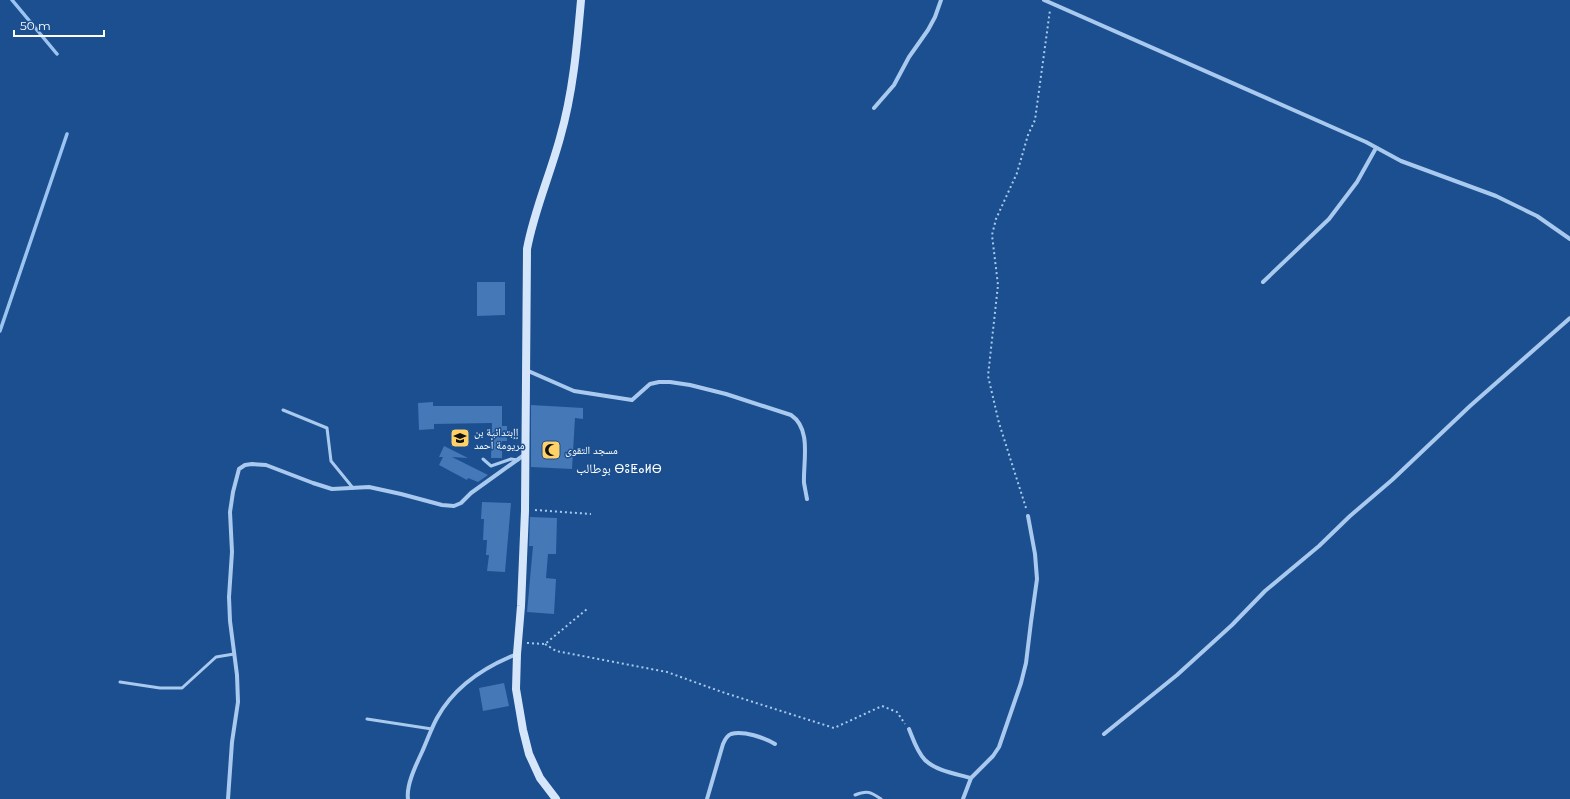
<svg xmlns="http://www.w3.org/2000/svg" width="1570" height="799" font-family="Montserrat,'Noto Naskh Arabic','Noto Sans Tifinagh',sans-serif">
  <style>
    .lines { fill: none; stroke-linecap: round; stroke-linejoin: round }
    .stream { stroke: #9cc4f0; stroke-width: 3.5 }
    .building { fill: #4478b7 }
    .path { stroke: #a9c9ee; stroke-width: 2; stroke-dasharray: 2 3; stroke-linecap: butt }
    .lane { stroke: #a9c9ee; stroke-width: 3 }
    .street { stroke: #a9c9ee; stroke-width: 4 }
    .secondary { stroke: #d6e6fa; stroke-width: 8 }
    .labels { text-anchor: middle; stroke-width: 3; stroke-linejoin: round; paint-order: stroke }
    .poi-label { font-size: 11px; fill: #fff; stroke: #1b4f8f; text-anchor: start }
    .quarter-label { font-size: 13px; fill: #fff; stroke: #1b4f8f }
  </style>
  <rect width="100%" height="100%" fill="#1b4f8f"/>
  <g class="lines">
    <g class="stream">
      <polyline points="12,0 57,54"/>
      <polyline points="0,331 67,134"/>
    </g>
  </g>
  <g class="building">
    <polygon points="477,282 505,282 505,315 477,316"/>
    <polygon points="433,402 433,406 502,406 502,426 507,426 507,441 502,441 502,458 491,458 492,423 434,424 434,429 419,430 418,403"/>
    <polygon points="531,405 583,408 583,419 575,418 572,469 531,467"/>
    <polygon points="444,446 468,458 452,457 488,475 478,482 468,478 467,480 439,465 443,457 439,457"/>
    <polygon points="482,502 511,503 505,572 487,571 489,555 486,555 487,540 483,540 484,519 481,519"/>
    <polygon points="530,517 557,518 556,554 548,554 546,578 556,579 554,614 527,612 533,546 529,546"/>
    <polygon points="504,683 509,706 483,711 479,688"/>
  </g>
  <g class="lines">
    <g class="path">
      <polyline points="1026,508 999,423 988,376 998,285 992,235 996,219 1017,173 1028,135 1035,120 1050,10"/>
      <polyline points="535,510 591,514"/>
      <polyline points="527,643 545,644 587,609"/>
      <polyline points="545,644 556,651 667,672 722,692 834,728 882,706 897,712 905,724"/>
    </g>
    <g class="lane">
      <polyline points="283,410 327,428 331,461 353,488"/>
      <polyline points="483,459 491,466 511,459 518,460"/>
      <polyline points="120,682 160,688 182,688 216,657 234,654"/>
      <polyline points="367,719 432,729"/>
      <path d="M855,795C867,790 871,792 881,799"/>
    </g>
    <g class="street">
      <polyline points="1044,0 1366,142 1401,161 1496,196 1537,216 1570,239"/>
      <polyline points="874,108 894,85 909,57 928,30 935,17 941,0"/>
      <polyline points="1263,282 1329,219 1357,182 1376,148"/>
      <path d="M526,370L574,391L632,400L650,384L659,382H670L690,385L726,394L791,415C812,429 803,462 804,483C805,488 806,494 807,499"/>
      <path d="M909,729C913,739 917,752 925,760C936,771 957,774 971,778"/>
      <polyline points="1104,734 1177,675 1232,625 1265,591 1319,546 1350,516 1392,480 1470,406 1570,318"/>
      <polyline points="228,799 232,742 238,702 237,675 230,621 229,597 232,552 230,512 233,492 239,469 245,465 252,464 266,465 313,483 332,489 369,487 401,494 442,505 454,506 461,503 471,493 524,455"/>
      <path d="M408,799C406,785 416,765 422,752C427,741 431,729 437,718C454,687 484,667 517,654"/>
      <path d="M707,799L723,744C725,740 726,736 731,734C743,730 765,738 775,744"/>
      <polyline points="963,799 971,778 993,756 999,747 1021,683 1026,663 1031,622 1037,579 1035,554 1028,516"/>
    </g>
    <path class="secondary" d="M556,799L540,778L529,754L523,730L516,689L517,654L521,606L525,511L527,249C534,211 550,175 560,138C573,93 577,46 581,0"/>
  </g>
  <defs>
    <g id="school-square" transform="scale(1)"><rect x="-9" y="-9" width="18" height="18" rx="4" fill="#ffd166" stroke="#1b4f8f"/><path d="M0-5L7-2L0 1L-7-2ZM-4 1L0 2.5L4 1V4Q0 6-4 4Z" fill="#111"/></g>
    <g id="mosque-square" transform="scale(1)"><rect x="-9" y="-9" width="18" height="18" rx="4" fill="#ffd166" stroke="#1b4f8f"/><path d="M3.5-4.9A6 6 0 1 0 3.5 4.9A5 5 0 1 1 3.5-4.9Z" fill="#111"/></g>
  </defs>
  <g fill-rule="evenodd">
    <use href="#school-square" x="460" y="438"/>
    <use href="#mosque-square" x="551" y="450"/>
  </g>
  <g class="labels">
    <g class="poi-label">
      <text x="474" y="436">إإبتدائية بن<tspan x="474" dy="13">مريومة أحمد</tspan></text>
      <text x="565" y="454">مسجد التقوى</text>
    </g>
    <g class="quarter-label">
      <text x="619" y="473">بوطالب ⴱⵓⵟⴰⵍⴱ</text>
    </g>
  </g>
  <path d="M14 30v6h90v-6" fill="none" stroke="#ffffff" stroke-width="2"/>
  <text x="20" y="30" font-size="12" fill="#ffffff" stroke="#1b4f8f" stroke-width="3" paint-order="stroke">50 m</text>
</svg>
